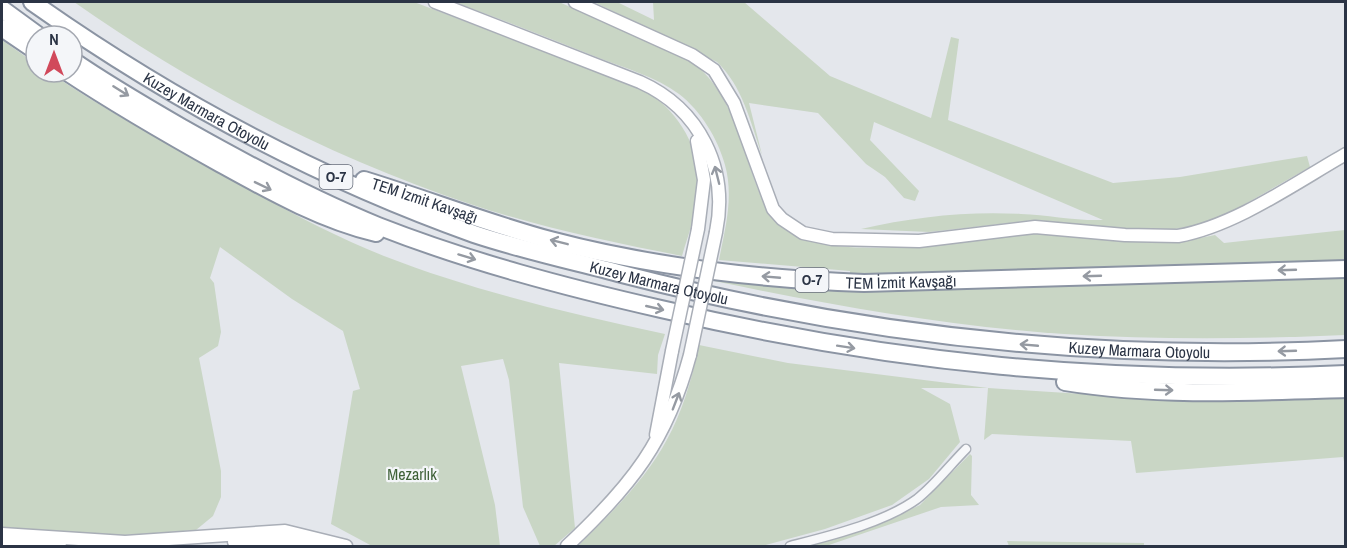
<svg xmlns="http://www.w3.org/2000/svg" width="1347" height="548" font-family="'Archivo Narrow',sans-serif">
  <style>
    .green { fill: #c9d6c5 }
    .lines { fill: none; stroke-linecap: round; stroke-linejoin: round }
    .street-casing { stroke: #a9aeb7; stroke-width: 11 }
    .secondary-casing { stroke: #a9aeb7; stroke-width: 15 }
    .highway-casing { stroke: #8b94a3; stroke-width: 20 }
    .street { stroke: #f7f8fa; stroke-width: 8 }
    .secondary { stroke: #fff; stroke-width: 12 }
    .highway { stroke: #fff; stroke-width: 16 }
    .secondary-bridge-casing { stroke: #a9aeb7; stroke-width: 15; stroke-linecap: butt }
    .secondary-bridge { stroke: #fff; stroke-width: 12 }
    .oneway { stroke: #959aa2 }
    .labels { text-anchor: middle; stroke-width: 4.5; stroke-linejoin: round; paint-order: stroke }
    .shield { fill: #f4f6f9; stroke: #676e7b; stroke-width: 1.5 }
    .shield-label { font-size: 15px; font-weight: bold; fill: #2b3445 }
    .street-label { font-size: 16px; fill: #2b3445; stroke: #f4f6f9 }
    .park-label { font-size: 16px; fill: #3f6138; stroke: #f4f6f9 }
  </style>
  <rect width="100%" height="100%" fill="#e4e7ec"/>
  <g class="green">
    <path d="M74,2H414L622,81C631,86 642,89 651,95C681,114 702,154 699,189C697,212 688,235 682,256C610,242 539,227 470,204C330,157 195,87 74,2Z"/>
    <path d="M454,2H559L690,60C727,88 738,131 752,173C758,190 764,208 777,221C827,273 973,233 1038,233C1098,233 1155,249 1215,235L1224,243L1345,230V260L850,274V271L719,260C725,229 734,197 725,165C718,139 701,111 679,94C656,77 625,68 599,58C551,39 503,20 454,2Z"/>
    <path d="M594,2H617L654,20L653,2H744L830,76L931,118L951,37L959,39L948,120L1113,183L1180,177L1307,156L1310,167L1224,216L1201,224L1175,229H1121L1035,220L929,232L861,229C913,217 967,211 1021,214C1048,215 1076,221 1103,220L874,122L870,140L919,191L915,201L904,198L885,177L866,164L818,113L749,103L762,155C750,121 743,87 717,62Z"/>
    <path d="M2,40L36,64V72H49C101,108 158,138 213,169C269,201 324,232 384,256C474,291 571,314 665,334L658,355L657,374L559,363L575,528L554,546H540L523,507L509,380L503,359L461,366L495,505L500,546H372L331,524L353,391L360,389L343,331L292,299L220,247L210,278L214,283L221,332L218,346L199,358L221,471V497L213,516L196,530L142,534L105,536L2,527Z"/>
    <path d="M1345,276V335C1252,339 1158,340 1064,334C946,326 830,305 714,281L715,278Z"/>
    <path d="M699,345L788,363L988,388L1130,397L1345,396V466L1343,457L1136,473L1131,441L992,434L984,440L988,388H921L950,404L960,442L929,479L892,505L825,529L762,546H578C647,478 679,443 699,345Z"/>
    <polygon points="970,454 972,456 971,495 979,505 941,507 826,546 809,546 886,521 920,505"/>
    <polygon points="1007,541 1144,543 1144,546 1009,546"/>
  </g>
  <g class="lines">
    <g class="street-casing">
      <path id="street" d="M790,546C829,536 884,523 917,499C935,485 950,465 966,449"/>
    </g>
    <g class="secondary-casing">
      <g id="secondary">
        <path d="M435,2L640,82C700,109 729,169 716,232"/>
        <path d="M575,2L692,55L714,70L734,103L773,209L782,219L803,233L832,239L919,241L1035,227L1125,235L1178,236C1235,226 1295,183 1346,154"/>
        <polyline points="697,141 704,180 698,229"/>
        <polyline points="656,435 672,351"/>
        <polyline points="2,534 125,542 285,531 346,546"/>
        <polyline points="234,542 295,541 319,546"/>
        <polyline points="2,543 60,546"/>
        <path d="M567,546C631,486 667,441 690,355"/>
      </g>
    </g>
    <g class="highway-casing">
      <g id="highway">
        <path id="s1" d="M32,2C168,98 317,178 474,234C522,250 573,261 622,274C858,335 1102,362 1346,349"/>
        <polyline points="2,9 39,36"/>
        <polyline points="2,28 36,51"/>
        <path d="M72,60C108,85 148,108 186,130C248,165 312,199 378,226C470,262 565,287 661,309C891,363 1109,385 1346,374"/>
        <path d="M67,72C117,105 169,135 221,164C270,191 321,220 376,233"/>
        <path id="s2" d="M364,180C426,199 487,223 550,240C652,267 758,279 864,283L1346,269"/>
        <path d="M1065,382C1157,397 1253,392 1346,389"/>
      </g>
    </g>
    <use href="#street" class="street"/>
    <use href="#secondary" class="secondary"/>
    <use href="#highway" class="highway"/>
    <g class="secondary-bridge-casing">
      <g id="secondary-bridge">
        <polyline points="672,351 698,229"/>
        <polyline points="690,355 716,232"/>
      </g>
    </g>
    <use href="#secondary-bridge" class="secondary-bridge"/>
  </g>
  <defs><path id="oneway-shaft" d="M-6 0H5M1.5-3L5.5 0L1.5 3" fill="none" stroke-width="1.6" stroke-linecap="round" stroke-linejoin="round" transform="scale(1.5)"/></defs>
  <g class="oneway">
    <use href="#oneway-shaft" transform="translate(121 91) rotate(32)"/>
    <use href="#oneway-shaft" transform="translate(717 175) rotate(-104)"/>
    <use href="#oneway-shaft" transform="translate(263 186) rotate(26)"/>
    <use href="#oneway-shaft" transform="translate(559 242) rotate(-166)"/>
    <use href="#oneway-shaft" transform="translate(467 257) rotate(17)"/>
    <use href="#oneway-shaft" transform="translate(1287 270) rotate(178)"/>
    <use href="#oneway-shaft" transform="translate(1092 276) rotate(178)"/>
    <use href="#oneway-shaft" transform="translate(771 277) rotate(-175)"/>
    <use href="#oneway-shaft" transform="translate(655 308) rotate(13)"/>
    <use href="#oneway-shaft" transform="translate(1029 345) rotate(-175)"/>
    <use href="#oneway-shaft" transform="translate(846 347) rotate(9)"/>
    <use href="#oneway-shaft" transform="translate(1287 351) rotate(178)"/>
    <use href="#oneway-shaft" transform="translate(1164 390) rotate(2)"/>
    <use href="#oneway-shaft" transform="translate(676 401) rotate(-69)"/>
  </g>
  <g class="labels">
    <g class="shield">
      <rect x="319.5" y="165" width="33" height="24" rx="4.5"/>
      <rect x="795.5" y="268" width="33" height="24" rx="4.5"/>
    </g>
    <g class="shield-label">
      <text x="336" y="182">O-7</text>
      <text x="812" y="285">O-7</text>
    </g>
    <g class="street-label">
      <text dy="6" stroke="none"><textPath href="#s1" startOffset="206">Kuzey Marmara Otoyolu</textPath></text>
      <text dy="6" stroke="none"><textPath href="#s2" startOffset="64">TEM İzmit Kavşağı</textPath></text>
      <text dy="6" stroke="none"><textPath href="#s2" startOffset="550">TEM İzmit Kavşağı</textPath></text>
      <text dy="6" stroke="none"><textPath href="#s1" startOffset="692">Kuzey Marmara Otoyolu</textPath></text>
      <text dy="6" stroke="none"><textPath href="#s1" startOffset="1178">Kuzey Marmara Otoyolu</textPath></text>
    </g>
    <g class="park-label">
      <text x="412" y="480">Mezarlık</text>
    </g>
  </g>
  <rect width="1347" height="548" fill="none" stroke="#2b3445" stroke-width="6"/>
  <g transform="translate(54 54)"><circle r="28" fill="#f4f6f9" stroke="#a4a8b1" stroke-width="1.5"/>
  <path d="M0-4.5L10 22L0 15L-10 22Z" fill="#d1495b"/>
  <text y="-9" font-size="16" font-weight="bold" text-anchor="middle" fill="#2b3445">N</text>
  </g>
</svg>
